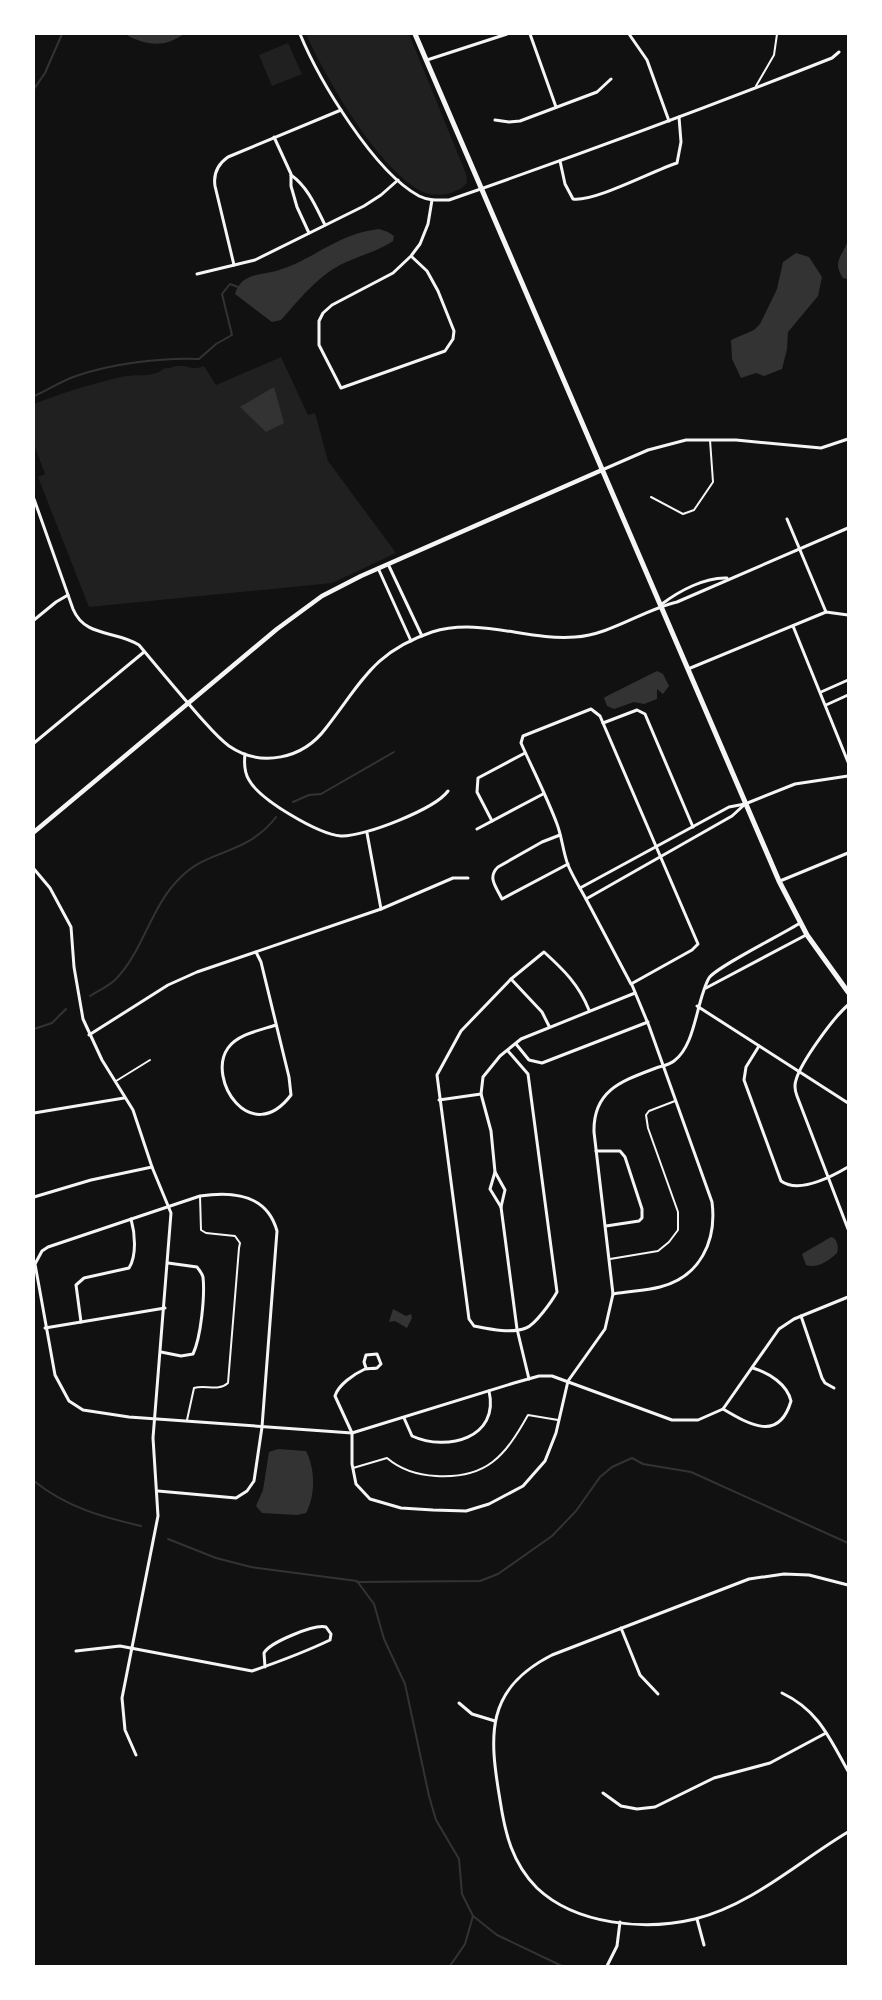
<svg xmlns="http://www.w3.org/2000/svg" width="882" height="2000" font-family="Karla,sans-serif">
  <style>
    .green { fill: #202020 }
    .water { fill: #333 }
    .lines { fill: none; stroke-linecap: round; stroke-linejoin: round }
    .stream { stroke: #333; stroke-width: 2 }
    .service { stroke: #f5f5f5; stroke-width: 2 }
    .minor { stroke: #f5f5f5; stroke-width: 3 }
    .tertiary { stroke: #f5f5f5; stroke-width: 4.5 }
    .secondary { stroke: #f5f5f5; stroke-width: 5 }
  </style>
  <rect width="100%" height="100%" fill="#111"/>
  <g class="green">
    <path d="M306,34H409L466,174L467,183C462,189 458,190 451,193C442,195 430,196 421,191C377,167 327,80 306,34Z"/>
    <polygon points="288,43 302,74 272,86 259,55"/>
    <path d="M281,357L308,415L315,413L328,461L396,553L332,583L89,607L38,477L45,474L34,444V404C61,393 91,384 121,377C138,373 151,379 165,368C172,369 172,366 178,366C190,365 191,371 204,366L216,385Z"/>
  </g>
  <g class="water">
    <path d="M125,34H184C164,48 146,46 125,34Z"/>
    <path d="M379,229L388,232L394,236L393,241C377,252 357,256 340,265C317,277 298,301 281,320L272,322L235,294C237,288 240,282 246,279C256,273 266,274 276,271C314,260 336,234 379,229Z"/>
    <path d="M848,241V279L843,278C832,262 842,256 848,241Z"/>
    <polygon points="796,253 809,257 822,277 818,296 788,332 787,349 782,369 764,376 756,373 741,378 732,359 731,340 754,330 760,324 777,289 783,262"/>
    <polygon points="274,387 284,423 266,432 240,407"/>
    <polygon points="657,671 663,674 669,686 663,694 657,689 657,699 644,704 634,702 614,709 607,706 604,698 607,696"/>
    <path d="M831,1237C837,1238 839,1247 837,1253C829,1261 816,1269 806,1265L802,1254Z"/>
    <polygon points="393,1309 406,1316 411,1314 412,1318 407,1328 395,1321 389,1322"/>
    <path d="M278,1449L306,1451C315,1468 316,1495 306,1513L297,1515L262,1513L256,1506L263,1490L269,1452Z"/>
  </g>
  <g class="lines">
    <g class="stream">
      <polyline points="34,89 45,73 62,34"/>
      <path d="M34,396C48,390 61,381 76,376C110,364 163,357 199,359L216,344L232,335L222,294L230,284L238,287"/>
      <polyline points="293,802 309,795 321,794 394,752"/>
      <path d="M90,996C98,991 109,986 116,979C144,950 151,905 181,877C210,848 246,856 276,817"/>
      <polyline points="34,1029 52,1023 66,1009"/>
      <path d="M34,1481C66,1507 102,1517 141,1526"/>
      <polyline points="168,1539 216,1558 251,1567 357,1581 374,1604 384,1639 405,1684 429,1796 436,1820 459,1859 462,1894 473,1916 497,1935 562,1966"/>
      <polyline points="357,1582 480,1581 498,1574 552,1536 576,1511 600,1477 612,1467 632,1458 643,1464 691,1472 848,1543"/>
      <polyline points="450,1966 465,1944 473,1916"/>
    </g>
    <g class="service">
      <polyline points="756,86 774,55 777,34"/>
      <polyline points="651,497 683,514 694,510 713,482 710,440"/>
      <polyline points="116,1081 150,1060"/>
      <polyline points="610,1259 658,1251 669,1242 678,1230 678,1212 648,1128 646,1115 649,1111 675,1101"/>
      <path d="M187,1420L194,1388C205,1384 218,1392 228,1383L239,1248L240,1243L235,1236L206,1233L201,1230L200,1196"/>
      <path d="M353,1468L387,1458C401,1470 417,1475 436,1476C487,1479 505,1456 528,1415L558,1420"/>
    </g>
    <g class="minor">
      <path d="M300,34C319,80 374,172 419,196C429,201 439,200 449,200C578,155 706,108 832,58L839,52"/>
      <polyline points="530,34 556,107"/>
      <polyline points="629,34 647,60 669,121"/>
      <polyline points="427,60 507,34"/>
      <polyline points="495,120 509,122 520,121 597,92 611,79"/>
      <polyline points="274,137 291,174 291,186 297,207 309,233"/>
      <path d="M560,161L565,184L573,199C595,202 652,171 677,163L681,142L679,117"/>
      <path d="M291,175C308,187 316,207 325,225"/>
      <polyline points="411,256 427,271 438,291 454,331 453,339 445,351 341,388 319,345 319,321 323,313 332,305 393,273 411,256 420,244 428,224 432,200"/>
      <path d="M234,265L215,186C213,173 218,164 228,157L341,110"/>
      <polyline points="197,274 255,260 364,206 381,195 398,180"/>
      <polyline points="602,470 648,450 686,440 736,440 821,448 848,439"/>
      <path d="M34,499L73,609C85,638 116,630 139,645C159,669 179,693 200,717C209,727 218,738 229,746C261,768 303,759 326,728C362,682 373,652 432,632C479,617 528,641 575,637C610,635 643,610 677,602L848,528"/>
      <polyline points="787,519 826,612"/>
      <polyline points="388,564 422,636"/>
      <polyline points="378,568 411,641"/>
      <path d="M662,604C679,591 705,577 727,578"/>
      <polyline points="34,620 56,602 68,595"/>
      <polyline points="793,626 848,762"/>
      <polyline points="688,669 826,612 848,615"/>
      <polyline points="821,692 848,680"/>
      <polyline points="826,705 848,695"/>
      <polyline points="603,723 637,710 645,714 693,827"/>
      <polyline points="34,743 144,652"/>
      <path d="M245,754C244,763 244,772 249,780C260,800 318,834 341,836C364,837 435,809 448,791"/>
      <polyline points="492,821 477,792 478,778 525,753"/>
      <polyline points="477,829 543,794"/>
      <polyline points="367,833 381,909"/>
      <path d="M560,835L542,842L498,867C487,877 496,887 502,899L568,864"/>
      <polyline points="34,869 50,888 71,927 74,967 83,1019 102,1060 133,1110 152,1167 171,1213 153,1438 158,1516 122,1698 125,1730 136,1755"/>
      <polyline points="780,881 848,853"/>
      <polyline points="580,888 729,807 745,804 795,784 848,776"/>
      <polyline points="586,899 732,816 744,805"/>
      <path d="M256,952L261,962L289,1077L291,1095C251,1148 206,1079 228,1048C238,1034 261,1030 276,1025"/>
      <polyline points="511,979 542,1012 549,1026"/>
      <polyline points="706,988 806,935"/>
      <path d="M848,1005C833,1018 801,1062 796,1080C794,1086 795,1091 797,1096L848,1229"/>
      <polyline points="697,1006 848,1103"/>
      <polyline points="89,1035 168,985 197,972 381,909 453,878 468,878"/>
      <polyline points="516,1044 529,1060 542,1063 648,1022"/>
      <path d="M759,1046L746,1067L744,1080L781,1181C799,1194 831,1177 848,1167"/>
      <path d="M508,1051L528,1074L557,1292C552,1301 535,1325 526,1328C511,1334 489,1329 474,1326L469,1319L437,1075L461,1031L511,979L544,952C564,970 579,985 589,1010"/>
      <polyline points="439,1100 481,1094"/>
      <polyline points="34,1113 124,1098"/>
      <polyline points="596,1151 620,1151 625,1157 642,1209 642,1218 639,1221 606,1226"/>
      <polyline points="495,1172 505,1190 501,1207 517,1329 529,1379"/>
      <polyline points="34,1197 91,1180 152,1167"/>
      <polyline points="501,1207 490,1189 495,1172 491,1131 481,1094 483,1077 500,1056 521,1039 635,993"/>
      <path d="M613,1294C629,1291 645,1291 660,1287C700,1277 717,1241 712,1202L649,1026L632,985L631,984L586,899C580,888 573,877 568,865C563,852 562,837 557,824C547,797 533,770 521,743L523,736L591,709L600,716L698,944L692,950L631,984"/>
      <polyline points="801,1316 822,1378 825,1383 834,1388"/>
      <path d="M81,1322L76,1285L84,1278L129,1268C137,1255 135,1233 131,1219"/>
      <polyline points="45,1328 165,1308"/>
      <path d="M161,1352L181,1356L193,1354C201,1337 205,1296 203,1277C202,1273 199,1270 197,1267L168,1263"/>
      <path d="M366,1368L364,1362L366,1355L377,1354L381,1364L377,1368C373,1369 368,1368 365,1369C354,1374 338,1385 335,1396L352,1433V1464L356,1484L370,1499L401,1508L433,1510L466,1511L489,1504L523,1486L545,1461L556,1433L568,1381L605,1329L613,1294L594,1132C593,1090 622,1081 656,1068C662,1066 669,1065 674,1061C696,1045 696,1001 709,978C716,967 785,933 800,923"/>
      <path d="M723,1409C750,1425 779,1442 791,1401C787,1384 769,1373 753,1368"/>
      <path d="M404,1418L412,1436C447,1452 500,1438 489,1391"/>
      <path d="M158,1491L236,1498L247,1491L254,1481L262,1427L277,1231C267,1194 233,1191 200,1196L48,1247L42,1251L35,1264L55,1375L69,1401L83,1410L129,1417L352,1433L514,1383L539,1376H552L672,1420H698L723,1409L779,1329L794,1319L848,1297"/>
      <path d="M848,1585L809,1575L784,1574L749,1579L552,1655C485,1689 489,1735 500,1800C505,1833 512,1863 537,1888C576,1925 645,1931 695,1919C752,1905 799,1861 848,1832"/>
      <polyline points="621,1628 640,1675 658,1694"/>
      <path d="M76,1651L120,1646L252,1671C278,1662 305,1652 330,1640L331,1634L326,1627C315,1624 270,1642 264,1653L265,1667"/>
      <path d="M782,1693C818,1710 829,1737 848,1771"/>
      <polyline points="459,1703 472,1714 495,1721"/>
      <polyline points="603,1793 621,1806 637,1809 655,1807 714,1778 770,1763 826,1733"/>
      <polyline points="697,1919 704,1945"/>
      <polyline points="607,1966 617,1946 620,1922"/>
    </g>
    <polyline class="tertiary" points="34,832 277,629 322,596 361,576 602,470"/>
    <polyline class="secondary" points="415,34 779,881 807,935 848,992"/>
  </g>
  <rect width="882" height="2000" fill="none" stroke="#ffffff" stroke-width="70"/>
</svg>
